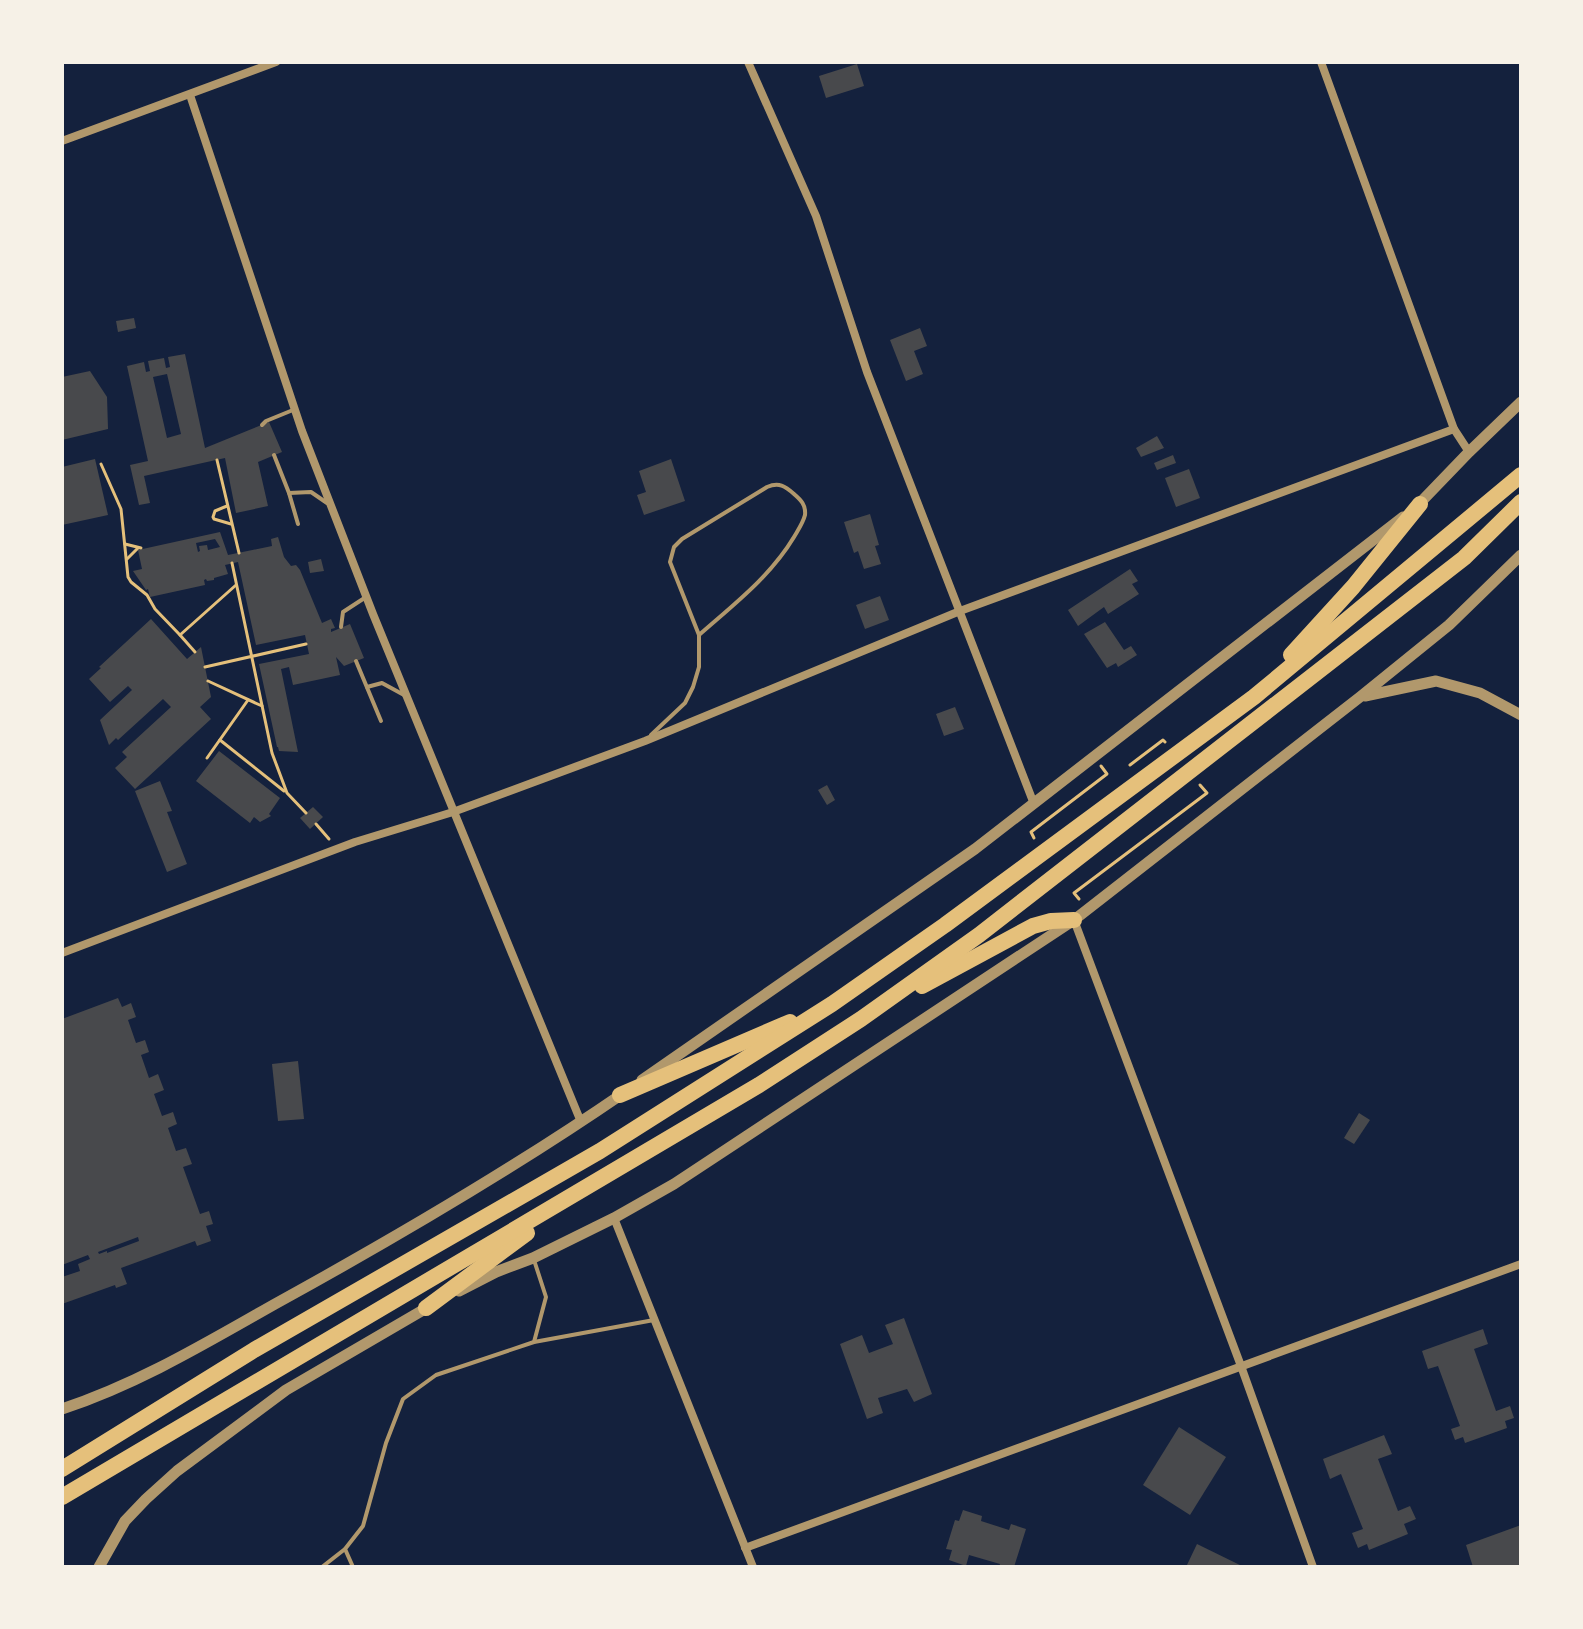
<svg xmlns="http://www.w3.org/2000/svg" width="1583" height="1629" font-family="Ubuntu,sans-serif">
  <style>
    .building { fill: #48494c; fill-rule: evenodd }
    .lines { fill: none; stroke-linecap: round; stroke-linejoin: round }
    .path { stroke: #e5c07b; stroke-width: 3 }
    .service { stroke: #b1986c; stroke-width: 4 }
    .minor { stroke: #b1986c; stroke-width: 8 }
    .tertiary { stroke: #b1986c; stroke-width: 11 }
    .motorway { stroke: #e5c07b; stroke-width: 16 }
  </style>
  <rect width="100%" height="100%" fill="#14213d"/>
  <g class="building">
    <polygon points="857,64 864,86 826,98 819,76"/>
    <polygon points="134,318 136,328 118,332 116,321"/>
    <polygon points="920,328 927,346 914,351 923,374 906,381 890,340"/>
    <path d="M185,354L205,448L269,422L282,452L258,462L268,506L236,513L225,458L144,476L150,503L139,505L130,465L148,461L127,366L144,362L146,372L150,371L148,361L164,358L166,368L170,367L168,357ZM167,374L181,434L167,438L153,377Z"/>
    <polygon points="90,371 107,397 108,429 62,440 62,377"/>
    <polygon points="1157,436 1164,448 1141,457 1136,448"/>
    <polygon points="1173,455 1176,463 1157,470 1154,463"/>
    <polygon points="95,459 108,515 62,525 62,467"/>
    <polygon points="671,459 685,501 644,515 637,495 646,492 639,471"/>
    <polygon points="1189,469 1200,498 1176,507 1165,478"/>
    <polygon points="870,514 879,545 875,546 881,564 864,569 858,551 854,553 844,522"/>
    <path d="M220,532L228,555L272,546L271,539L278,537L284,557L291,566L296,565L300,570L322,623L331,619L335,628L331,629V632L350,624L364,658L344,666L336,657L340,675L293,685L289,667L281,669L298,752L279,751L278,747H277L259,664L309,654L305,635L256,645L238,562L225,565L228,574L214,578V580L207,581L206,579L204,580L205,585L150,597L148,589L146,590L133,571L142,569L138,550ZM215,539L220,547L208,550L207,545L199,546L200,551L198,552L196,543Z"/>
    <polygon points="321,559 324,571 310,573 308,562"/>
    <polygon points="1130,569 1138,581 1132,584 1139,594 1108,614 1104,607 1078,626 1068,610"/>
    <polygon points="880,596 889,620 865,629 856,605"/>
    <polygon points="151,619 187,659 201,647 211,697 200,707 211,719 135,789 115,768 127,757 122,752 171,707 163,699 118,740 116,738 109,745 100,720 132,690 128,686 110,702 89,679 101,668 99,667"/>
    <polygon points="1105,622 1124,650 1131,646 1137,655 1118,667 1116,663 1107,668 1084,634"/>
    <polygon points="955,707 964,729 944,736 936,714"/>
    <polygon points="219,751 280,798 269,814 271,816 260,822 254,817 250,823 196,781"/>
    <polygon points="160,781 172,811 167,812 187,864 167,872 135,791"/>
    <polygon points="827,785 835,800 827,805 818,790"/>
    <polygon points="313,807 323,817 310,829 300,818"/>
    <path d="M118,998L122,1007L131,1003L136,1017L128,1020L136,1043L145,1040L149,1052L141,1055L149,1078L158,1074L164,1090L154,1094L162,1116L173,1112L177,1124L168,1128L176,1151L186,1148L192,1164L183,1167L200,1214L209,1211L213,1224L206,1226L211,1241L197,1246L195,1241L121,1268L127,1284L116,1288L115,1285L62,1304V1277L80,1271L78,1264L90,1259L88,1255L62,1265V1019ZM138,1237L139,1241L107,1253V1251L99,1254L98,1252Z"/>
    <polygon points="298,1061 304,1119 278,1121 272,1064"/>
    <polygon points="1359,1113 1370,1120 1354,1144 1344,1138"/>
    <polygon points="904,1318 932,1394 914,1402 907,1389 878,1398 883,1413 867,1419 840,1344 862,1335 869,1353 893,1344 885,1325"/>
    <polygon points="1483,1329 1488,1344 1474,1349 1496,1411 1510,1406 1514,1418 1505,1421 1507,1428 1465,1443 1463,1437 1455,1440 1451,1429 1460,1426 1438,1366 1428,1369 1422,1351"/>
    <polygon points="1179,1427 1226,1457 1190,1515 1143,1485"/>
    <polygon points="1384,1435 1392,1454 1378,1459 1398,1511 1410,1506 1416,1519 1404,1524 1408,1534 1369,1550 1367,1544 1358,1548 1352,1533 1363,1529 1341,1474 1330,1479 1323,1459"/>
    <polygon points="963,1510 982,1516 981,1521 1009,1530 1011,1524 1026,1529 1014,1567 999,1567 1000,1564 969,1555 966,1566 949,1560 952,1550 946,1549 955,1520 959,1521"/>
    <polygon points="1521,1525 1521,1567 1473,1567 1466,1545"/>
    <polygon points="1197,1544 1244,1567 1186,1567"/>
  </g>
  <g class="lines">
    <g class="path">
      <polyline points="217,460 239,553"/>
      <polyline points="101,464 121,509 128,577 131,582 147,595 155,609 180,635 236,585"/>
      <polyline points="227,506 215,511 213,517 214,519 231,524"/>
      <polyline points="125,544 141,548"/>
      <polyline points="127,559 138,548"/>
      <polyline points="232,563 272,753 287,793 306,813"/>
      <polyline points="180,635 195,652"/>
      <polyline points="205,667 306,644"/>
      <polyline points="208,681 262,706"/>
      <polyline points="220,740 284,791"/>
      <polyline points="207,758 248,700"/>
      <polyline points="1130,765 1163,740 1165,742"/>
      <polyline points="316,824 329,839"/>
      <polyline points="1034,838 1031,832 1107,774 1101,766"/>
      <polyline points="1079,899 1074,893 1207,793 1200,785"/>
    </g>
    <g class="service">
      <polyline points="262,425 266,421 293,410"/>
      <polyline points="274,455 289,493 298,524"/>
      <polyline points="289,493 311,492 327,503"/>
      <polyline points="341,627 343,612 366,597"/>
      <polyline points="356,661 381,721"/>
      <polyline points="367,687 382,683 404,695"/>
      <path d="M651,735L685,703L693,687L699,667V635L670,562L674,547L682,539L767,487C779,482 785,486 794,494C801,500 806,505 805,515C803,523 798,530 794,537C770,577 733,605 699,635"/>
      <polyline points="534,1342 654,1320"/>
      <polyline points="345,1549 353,1567"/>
      <polyline points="322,1567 345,1549 363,1526 386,1443 403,1399 436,1375 534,1342 546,1297 534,1260"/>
    </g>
    <g class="minor">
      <polyline points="748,62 816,216 867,372 1034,804"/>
      <polyline points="1321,62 1454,429 1469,452"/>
      <polyline points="190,95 302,431 373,614 581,1122"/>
      <polyline points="62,141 276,62"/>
      <polyline points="1074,920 1241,1366 1313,1567"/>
      <polyline points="62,953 355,842 453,812 645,741 960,611 1454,429"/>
      <polyline points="614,1218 753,1567"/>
      <polyline points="745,1548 1521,1264"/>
    </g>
    <g class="tertiary">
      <polyline points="1417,506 1469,452 1521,402"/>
      <polyline points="1365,696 1436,681 1480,693 1521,715"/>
      <polyline points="642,1080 975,849 1403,517"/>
      <polyline points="459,1291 496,1272 533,1258 614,1218 674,1184 1074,920 1360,697 1449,625 1521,555"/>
      <path d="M62,1409C138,1384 206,1343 275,1304C395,1238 513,1169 625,1092"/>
      <polyline points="99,1567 125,1521 146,1499 177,1471 286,1390 430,1306"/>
    </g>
    <g class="motorway">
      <polyline points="1291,655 1353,587 1420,504"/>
      <polyline points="922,986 1033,926 1051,921 1074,920"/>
      <polyline points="620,1095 790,1022"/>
      <polyline points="426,1308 527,1233"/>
      <polyline points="62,1469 254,1350 600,1151 832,1004 945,925 1254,697 1521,475"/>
      <polyline points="62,1497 759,1085 861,1019 979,935 1464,558 1521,502"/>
    </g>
  </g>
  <rect width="1583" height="1629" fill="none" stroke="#f6f1e7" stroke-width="128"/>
</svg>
